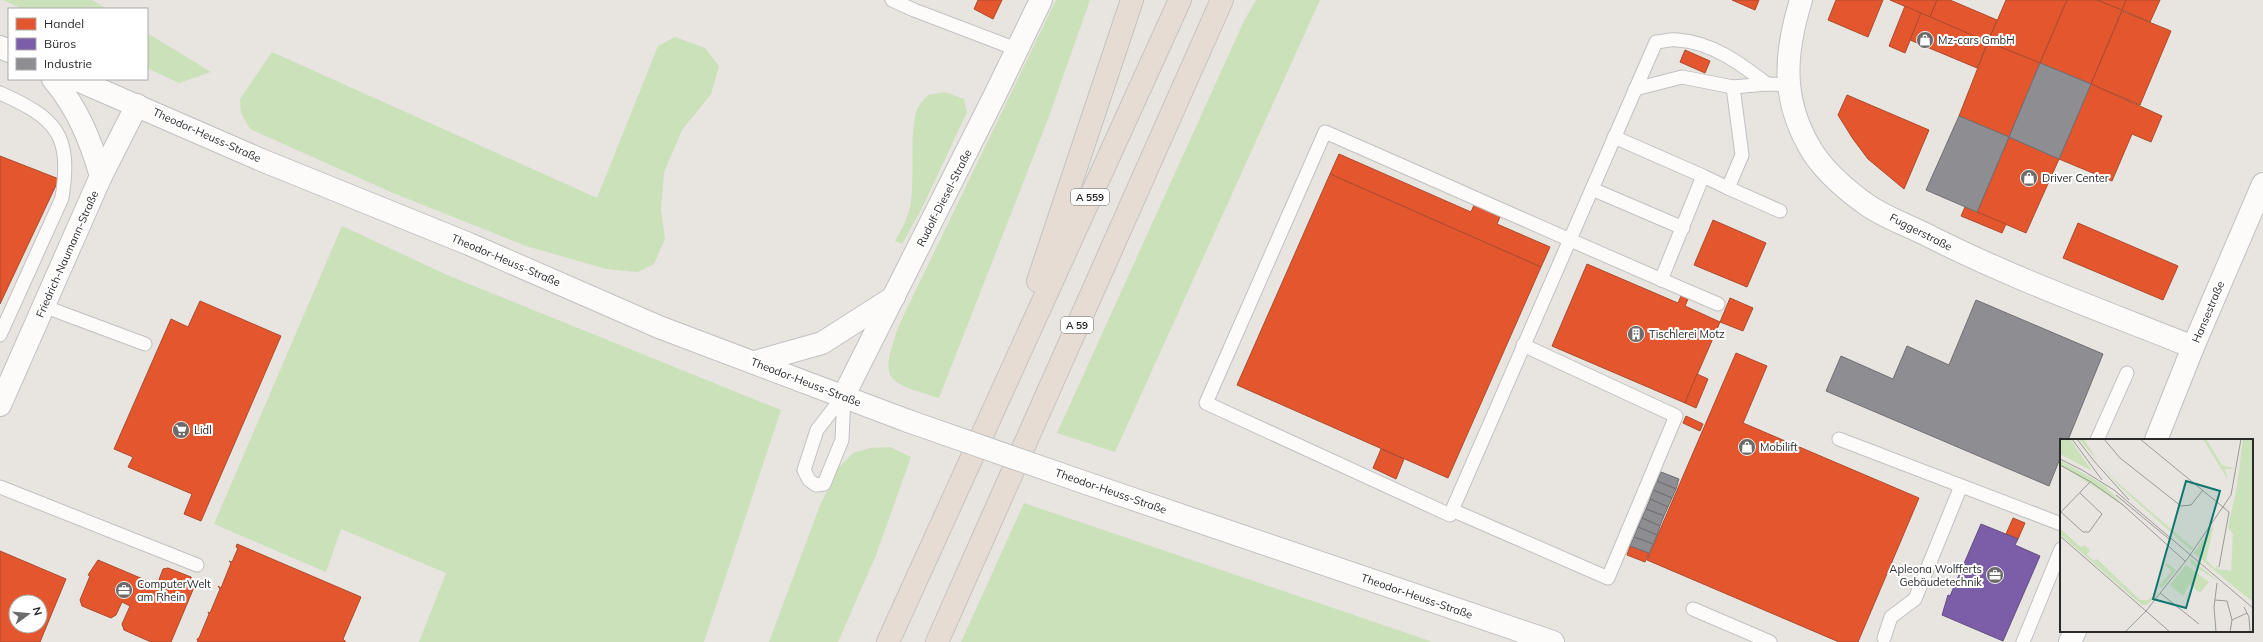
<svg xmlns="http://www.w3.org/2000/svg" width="2263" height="642" font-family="Mulish,sans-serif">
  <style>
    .green { fill: #cae1ba }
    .shops { fill: #e4572e; stroke: #ac4a2d; fill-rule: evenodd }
    .offices { fill: #7b5ea7; stroke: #634e82 }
    .industry { fill: #8d8d92; stroke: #6f6f73 }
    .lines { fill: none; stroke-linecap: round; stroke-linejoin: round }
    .service-casing { stroke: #c2c0c1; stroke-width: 15 }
    .minor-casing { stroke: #c2c0c1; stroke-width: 24 }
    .secondary-casing { stroke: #c2c0c1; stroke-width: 24 }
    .motorway-casing { stroke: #c4c3c1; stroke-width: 24 }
    .service { stroke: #fcfbfa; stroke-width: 13 }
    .minor { stroke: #fcfbfa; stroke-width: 22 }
    .secondary { stroke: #fcfbfa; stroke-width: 22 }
    .motorway { stroke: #e7dcd4; stroke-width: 22 }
    .secondary-bridge-casing { stroke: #c2c0c1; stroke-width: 24; stroke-linecap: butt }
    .secondary-bridge { stroke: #fcfbfa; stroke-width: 22 }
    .labels { text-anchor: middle; stroke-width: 4; stroke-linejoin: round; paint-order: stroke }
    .shield { fill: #fff; stroke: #6a6a6a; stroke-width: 1 }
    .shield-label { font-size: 10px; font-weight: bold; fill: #2a2a2a }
    .poi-label { font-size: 11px; fill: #2a2a2a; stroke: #fff; text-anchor: start }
    .street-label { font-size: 11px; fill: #2a2a2a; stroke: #fff }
    .inset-road { fill: none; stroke: #9c9a97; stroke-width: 1 }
    .view { fill: #0f766e; fill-opacity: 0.15; stroke: #0f766e; stroke-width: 2 }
    .inset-edge { fill: none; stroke: #2a2a2a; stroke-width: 2 }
  </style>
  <rect width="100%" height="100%" fill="#e8e4e0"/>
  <g class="green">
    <polygon points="3,0 92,0 107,9 22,9"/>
    <path d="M1056,0H1090L1048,119L939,398C885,381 879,382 899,325Z"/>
    <polygon points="1256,0 1320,0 1115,452 1057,433 1244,21"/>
    <polygon points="147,33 211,72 179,83 147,68"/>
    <polygon points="675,37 705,48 719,66 711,94 682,130 664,172 661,210 665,239 654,264 638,272 606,269 526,246 393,193 250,129 241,113 240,99 272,52 597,198 658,46"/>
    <path d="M945,92L964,99L967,112L921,210L902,244L895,241C902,229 909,216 911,201C915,173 909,135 917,110C919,104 924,99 928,95Z"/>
    <polygon points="342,226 447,275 781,410 704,642 419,642 446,573 341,529 326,572 214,524"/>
    <polygon points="890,447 911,457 876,555 838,642 769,642 819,508 837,469 853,453 870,448"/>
    <polygon points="1024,503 1433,642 961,642"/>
  </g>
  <g class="shops">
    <polygon points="978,0 1002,0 993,19 974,9"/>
    <polygon points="1732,0 1759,0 1755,10"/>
    <polygon points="1836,0 1883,0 1868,37 1828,20"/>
    <polygon points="1890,0 1937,0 1930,17"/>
    <polygon points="1937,0 1950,0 1997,20 1988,42 1930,17"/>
    <polygon points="2006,0 2067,0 2040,63 1988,42"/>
    <polygon points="2067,0 2097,0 2122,10 2091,84 2040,63"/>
    <polygon points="2097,0 2126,0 2122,10"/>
    <polygon points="2126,0 2160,0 2150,22 2122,10"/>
    <polygon points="1905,6 1921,13 1905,53 1889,46"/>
    <polygon points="2122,11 2171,31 2140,105 2091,84"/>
    <polygon points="1921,13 1988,42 1977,68 1910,40"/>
    <polygon points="1988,42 2040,63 2009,137 1959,116"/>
    <polygon points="1685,50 1710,61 1705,73 1680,62"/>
    <polygon points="2091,84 2162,116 2151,142 2132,134 2112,181 2059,159"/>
    <polygon points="1847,95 1929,130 1904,189 1868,159 1853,139 1838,115"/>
    <polygon points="2009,137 2059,159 2026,233 1977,212"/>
    <polygon points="1339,154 1471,212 1474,205 1500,217 1497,224 1550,247 1541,267 1330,174"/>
    <polygon points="0,156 59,179 0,304"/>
    <polygon points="1330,174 1541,267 1448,478 1237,385"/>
    <polygon points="1965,207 2006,224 2002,233 1961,216"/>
    <polygon points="1713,220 1766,243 1747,287 1694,265"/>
    <polygon points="2078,223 2178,266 2163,300 2063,258"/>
    <polygon points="1587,264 1678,303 1681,296 1688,299 1685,306 1720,322 1685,403 1552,346"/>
    <polygon points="1730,298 1753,308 1743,331 1720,322"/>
    <polygon points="200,301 281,336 201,521 184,514 192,494 128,467 133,457 114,449 171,319 188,327"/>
    <polygon points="1736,353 1767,366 1743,423 1919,498 1858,642 1839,642 1647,560"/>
    <polygon points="1697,374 1708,379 1696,408 1685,403"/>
    <polygon points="1686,416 1703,424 1700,431 1683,423"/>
    <polygon points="1381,449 1404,459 1396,479 1373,468"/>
    <polygon points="2013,518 2025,523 2018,539 2006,534"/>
    <polygon points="237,544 361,597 343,639 346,642 198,642 197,639 199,638 209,614 208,612 210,613 220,589 218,586 221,588 231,563 229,561 232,562 238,548 236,547"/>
    <polygon points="1630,546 1649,553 1645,562 1627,555"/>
    <path d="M0,551L66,579L40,642H0ZM16,602H40V626H16Z"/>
    <polygon points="98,560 157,585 163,569 168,568 191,577 195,585 171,642 151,642 124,630 122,624 130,606 122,602 116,615 111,618 82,606 80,600 90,576 88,575"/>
  </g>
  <polygon class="offices" points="1981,524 2018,539 2015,545 2040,556 2003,641 1942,615 1948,595 1950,596"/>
  <g class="industry">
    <polygon points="2040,63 2091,84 2059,159 2009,137"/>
    <polygon points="1959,116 2009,137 1977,212 1926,190"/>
    <polygon points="1976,300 2103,354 2068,440 2061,440 2061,456 2049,486 1826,391 1841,356 1893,379 1907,346 1949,365"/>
    <polygon points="1661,472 1679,479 1676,489 1657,481"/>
    <polygon points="1657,481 1676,489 1672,498 1653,490"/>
    <polygon points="1653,490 1672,498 1668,507 1650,499"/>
    <polygon points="1650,499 1668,507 1664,516 1646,509"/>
    <polygon points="1646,509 1664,516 1660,526 1642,518"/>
    <polygon points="1642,518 1660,526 1657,535 1638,527"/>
    <polygon points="1638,527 1657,535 1653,544 1634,537"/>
    <polygon points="1634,537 1653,544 1649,553 1630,546"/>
  </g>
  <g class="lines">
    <g class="service-casing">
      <g id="service">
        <polyline points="892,0 914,10 1016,49"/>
        <polyline points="1733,87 1742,155 1728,188 1780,211"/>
        <polyline points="1635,89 1682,77 1733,87 1767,84 1789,85"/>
        <path d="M0,93C56,118 72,134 62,198L0,335"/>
        <polyline points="1614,137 1703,176"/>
        <polyline points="1592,189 1683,228"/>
        <polyline points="1661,280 1703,176 1728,188"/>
        <path d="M1718,304C1586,248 1456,189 1325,132L1206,403L1450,515L1656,42C1662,42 1670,39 1677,40C1712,42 1741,64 1767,84"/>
        <polyline points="43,306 145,344"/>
        <polygon points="844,395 842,440 824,484 816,485 809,480 804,470 817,430"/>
        <polyline points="1839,439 2061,524"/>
        <polyline points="2097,440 2127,373"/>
        <polyline points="0,487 197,565"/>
        <polyline points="1452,510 1608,578 1676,416 1523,345"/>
        <polyline points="1693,609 1770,642"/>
        <polyline points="1884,638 1891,617 1915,599 1961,486"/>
        <polyline points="2023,642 2061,549"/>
      </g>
    </g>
    <g class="minor-casing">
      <g id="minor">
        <path d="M1801,0C1785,52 1781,97 1809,146C1821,168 1844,188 1863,202C1881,216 1905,224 1925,234C2011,278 2103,311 2193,347"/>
        <polyline points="844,395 994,97 1041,0"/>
        <polyline points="0,405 101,176 137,105"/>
        <polyline points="2156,440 2193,347 2263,184"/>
        <polyline points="2070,642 2075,631"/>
      </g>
    </g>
    <g class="secondary-casing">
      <g id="secondary">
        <polyline points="0,47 9,51"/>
        <path d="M53,79C78,109 90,139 101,176"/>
        <polyline points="75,79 259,159 469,244 659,327 908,421"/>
        <polyline points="755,362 822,343 894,297"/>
        <polyline points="1086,483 1553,642"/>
      </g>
    </g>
    <g class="motorway-casing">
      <g id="motorway">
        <polyline points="1038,281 1132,0"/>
        <polyline points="888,642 1180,0"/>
        <polyline points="937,642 1222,0"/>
      </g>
    </g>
    <use href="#service" class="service"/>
    <use href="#minor" class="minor"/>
    <use href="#secondary" class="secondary"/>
    <use href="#motorway" class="motorway"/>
    <g class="secondary-bridge-casing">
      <polyline id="secondary-bridge" points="908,421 1086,483"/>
    </g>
    <use href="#secondary-bridge" class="secondary-bridge"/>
  </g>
  <defs>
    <g id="shop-disc" transform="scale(0.9)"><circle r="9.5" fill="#6c6b6a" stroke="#fff"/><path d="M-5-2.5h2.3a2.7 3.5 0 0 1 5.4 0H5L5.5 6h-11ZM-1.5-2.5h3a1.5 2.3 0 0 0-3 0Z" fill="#fff"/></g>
    <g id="building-disc" transform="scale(0.9)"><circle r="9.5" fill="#6c6b6a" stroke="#fff"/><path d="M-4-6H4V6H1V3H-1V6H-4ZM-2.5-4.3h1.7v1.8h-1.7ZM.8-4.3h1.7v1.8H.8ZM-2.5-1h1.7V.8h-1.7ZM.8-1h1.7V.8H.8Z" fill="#fff"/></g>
    <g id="supermarket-disc" transform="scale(0.9)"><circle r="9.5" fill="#6c6b6a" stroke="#fff"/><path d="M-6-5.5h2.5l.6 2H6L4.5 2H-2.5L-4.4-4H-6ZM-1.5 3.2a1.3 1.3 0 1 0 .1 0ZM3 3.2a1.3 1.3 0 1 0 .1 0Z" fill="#fff"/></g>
    <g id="office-disc" transform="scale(0.9)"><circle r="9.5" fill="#6c6b6a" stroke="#fff"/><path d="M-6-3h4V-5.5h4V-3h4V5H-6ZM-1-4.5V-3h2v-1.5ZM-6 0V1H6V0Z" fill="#fff"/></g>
  </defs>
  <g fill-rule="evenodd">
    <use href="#shop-disc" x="1925" y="40"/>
    <use href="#shop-disc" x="2029" y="178"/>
    <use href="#building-disc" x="1636" y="334"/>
    <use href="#supermarket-disc" x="181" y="430"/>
    <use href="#shop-disc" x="1747" y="447"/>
    <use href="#office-disc" x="1995" y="575"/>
    <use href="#office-disc" x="124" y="590"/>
  </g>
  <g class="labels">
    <g class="shield">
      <rect x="1071" y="189" width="38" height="16" rx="3"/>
      <rect x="1061" y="317" width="32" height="16" rx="3"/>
    </g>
    <g class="shield-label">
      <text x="1090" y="201">A 559</text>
      <text x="1077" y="329">A 59</text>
    </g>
    <g class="poi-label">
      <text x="1938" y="44">Mz-cars GmbH</text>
      <text x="2042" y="182">Driver Center</text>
      <text x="1649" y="338">Tischlerei Motz</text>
      <text x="194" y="434">Lidl</text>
      <text x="1760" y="451">Mobilift</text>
      <text x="1982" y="573" text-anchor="end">Apleona Wolfferts<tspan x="1982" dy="13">Gebäudetechnik</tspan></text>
      <text x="137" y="588">ComputerWelt<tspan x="137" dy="13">am Rhein</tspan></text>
    </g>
    <g class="street-label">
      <text transform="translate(207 135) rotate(24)" y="4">Theodor-Heuss-Straße</text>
      <text transform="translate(944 198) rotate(-63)" y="4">Rudolf-Diesel-Straße</text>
      <text transform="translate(1921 232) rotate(27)" y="4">Fuggerstraße</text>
      <text transform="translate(67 254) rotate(-66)" y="4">Friedrich-Naumann-Straße</text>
      <text transform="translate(506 260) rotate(23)" y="4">Theodor-Heuss-Straße</text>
      <text transform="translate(2208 312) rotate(-67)" y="4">Hansestraße</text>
      <text transform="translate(806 382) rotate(21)" y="4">Theodor-Heuss-Straße</text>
      <text transform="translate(1111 491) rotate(19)" y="4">Theodor-Heuss-Straße</text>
      <text transform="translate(1417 596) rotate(19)" y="4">Theodor-Heuss-Straße</text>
    </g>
  </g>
  <g transform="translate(2060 439)">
    <rect width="193" height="193" fill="#e8e4e0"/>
    <path d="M0,0H10L32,32L0,15ZM19,0H24L37,21L59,45L133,109L131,111L60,48ZM143,0H146L162,26L176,30H165L168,41ZM183,0H193V163L162,138L160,130L171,132L173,95L168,88L177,47ZM0,21L44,46L63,66L0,26ZM154,85L146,121L155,130L157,127H159L157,129L162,133L161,137L134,114ZM0,89L18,106L22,108L24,106L30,111L27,116L34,122L37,120L80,161H88L100,152L87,166H82L1,96ZM130,119L135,123L159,143L131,125ZM107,124L116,131L102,149L99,147L112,132L105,126ZM126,126L149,143L140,154L129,145L123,157L110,146Z" fill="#cae1ba"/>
    <path class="inset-road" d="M12,0L42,41M17,0L34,22L69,61M44,0L60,19L121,67L131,66L143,51M80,0L169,73L159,128M0,20L22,31L54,51L193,169M0,26L31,43L63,66L125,122M56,56L109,100M1,73L23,93H29L42,75L20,54M0,74L30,43M0,97L110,193M100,154L139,185M155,161L167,162L172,181L170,193M184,168L189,178L190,193M86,172L128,119L171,56L181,0M172,181L187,174M65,193L86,172M156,193L154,168L157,144"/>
    <path class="view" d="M126,42L160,52L126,169L93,160Z"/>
    <rect width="193" height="193" class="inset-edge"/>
  </g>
  <rect x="8" y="8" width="140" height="72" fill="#ffffff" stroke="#aaaaaa"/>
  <rect x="16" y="18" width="20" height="12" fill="#e4572e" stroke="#aaaaaa"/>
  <text x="44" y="28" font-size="12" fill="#2a2a2a">Handel</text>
  <rect x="16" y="38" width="20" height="12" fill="#7b5ea7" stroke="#aaaaaa"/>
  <text x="44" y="48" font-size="12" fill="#2a2a2a">Büros</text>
  <rect x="16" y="58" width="20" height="12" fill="#8d8d92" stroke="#aaaaaa"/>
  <text x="44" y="68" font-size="12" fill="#2a2a2a">Industrie</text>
  <g transform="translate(28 614) rotate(74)"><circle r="19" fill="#ffffff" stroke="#aaaaaa"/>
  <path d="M0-3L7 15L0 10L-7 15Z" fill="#6c6b6a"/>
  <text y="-6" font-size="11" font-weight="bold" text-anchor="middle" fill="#2a2a2a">N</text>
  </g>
</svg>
